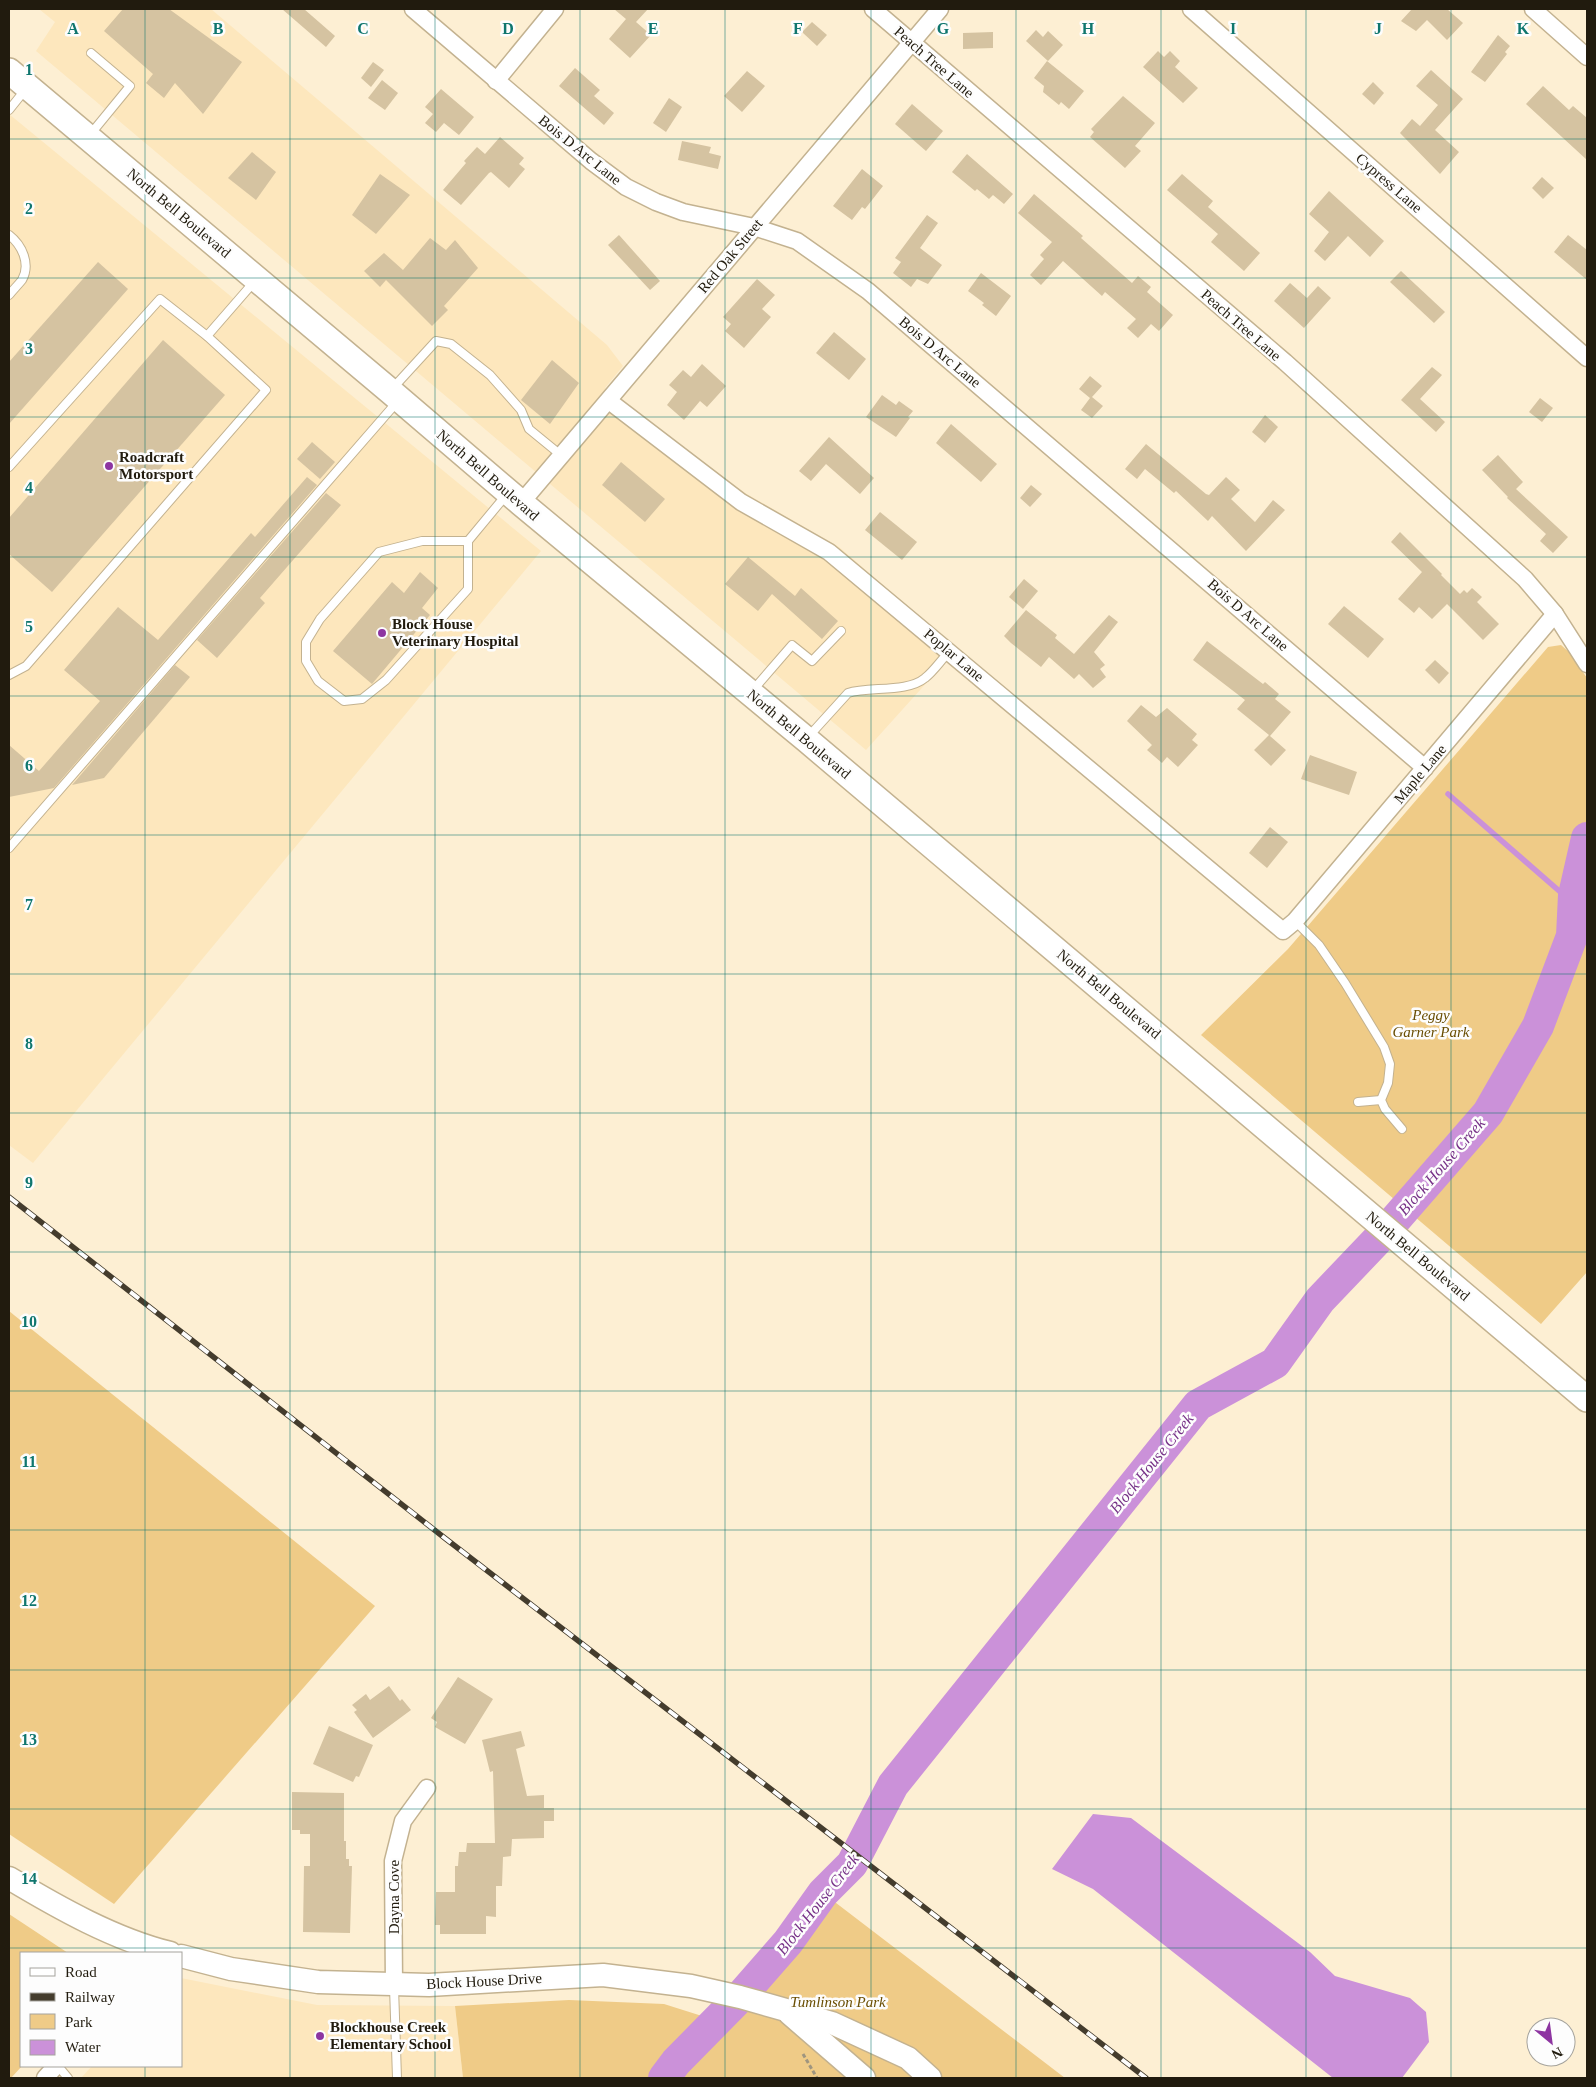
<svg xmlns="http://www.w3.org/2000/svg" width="1596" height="2087" font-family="'Times New Roman',serif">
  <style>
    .built { fill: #fde7bd }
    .green { fill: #efcb87 }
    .water { fill: #cb91d9 }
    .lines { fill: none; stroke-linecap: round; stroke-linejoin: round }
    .stream { stroke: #cb91d9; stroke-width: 5.5 }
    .river { stroke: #cb91d9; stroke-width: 32 }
    .building { fill: #d5c3a1 }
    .lane-casing { stroke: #c3b290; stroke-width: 10 }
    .street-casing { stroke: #c3b290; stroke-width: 19 }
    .secondary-casing { stroke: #c3b290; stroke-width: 25 }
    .primary-casing { stroke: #c3b290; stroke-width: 28 }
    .path { stroke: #9f957f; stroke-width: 3; stroke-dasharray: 4 2.5; stroke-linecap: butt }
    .lane { stroke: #fff; stroke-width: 8 }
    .street { stroke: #fff; stroke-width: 16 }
    .secondary { stroke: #fff; stroke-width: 22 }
    .primary { stroke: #fff; stroke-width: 25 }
    .rail-casing { stroke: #443c2d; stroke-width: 5.5 }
    .rail { stroke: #fdfdfd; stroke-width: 4; stroke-dasharray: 11; stroke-linecap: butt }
    .grid { fill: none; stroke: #0f766e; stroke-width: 1; stroke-opacity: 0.55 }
    .poi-dot { fill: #8d35a1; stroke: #fdfdfd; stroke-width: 2 }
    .labels { text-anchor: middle; stroke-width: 5; stroke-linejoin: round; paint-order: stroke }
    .street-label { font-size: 15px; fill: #211b0e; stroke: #fdfdfd }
    .poi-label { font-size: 15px; font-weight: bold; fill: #211b0e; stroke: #fdfdfd; text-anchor: start }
    .park-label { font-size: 15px; font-style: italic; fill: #6a4e03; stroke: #fdfdfd }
    .water-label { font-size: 16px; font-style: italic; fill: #763187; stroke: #fdfdfd }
    .grid-label { font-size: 16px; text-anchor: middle; font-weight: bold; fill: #0f766e; stroke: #fdfdfd; stroke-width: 5; stroke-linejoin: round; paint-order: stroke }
  </style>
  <rect width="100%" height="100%" fill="#fdefd3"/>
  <g class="built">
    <polygon points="39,9 211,9 607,345 623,366 605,388 745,493 839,547 957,649 866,750 36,51 55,22"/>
    <polygon points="9,114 541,551 33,1163 9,1145"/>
    <polygon points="181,1978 317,2005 455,2006 463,2078 81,2078 92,2066 181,2066"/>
  </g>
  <g class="green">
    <polygon points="1561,645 1569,652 1587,678 1587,1272 1541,1324 1201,1035 1288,949 1548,647"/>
    <polygon points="9,1311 375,1606 114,1904 9,1834"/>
    <polygon points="823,1893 1065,2078 463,2078 455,2006 569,2000 664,2004 721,2022 788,1942"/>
    <polygon points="9,1914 68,1953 21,1953 22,2066 11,2078 9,2078"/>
  </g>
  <polygon class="water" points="1093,1814 1131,1818 1310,1952 1335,1976 1410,1998 1426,2012 1429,2042 1402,2078 1333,2078 1093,1889 1052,1869"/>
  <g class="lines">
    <polyline class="stream" points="1448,794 1573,903"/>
    <polyline class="river" points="664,2078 676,2062 740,1997 788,1942 823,1893 852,1864 893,1785 1198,1405 1275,1363 1320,1300 1381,1236 1488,1113 1538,1026 1572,936 1574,895 1587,838"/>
  </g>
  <g class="building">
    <polygon points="123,9 169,9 242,62 203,114 175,83 164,98 146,83 153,74 104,31"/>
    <polygon points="282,9 304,9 335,36 326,47"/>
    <polygon points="614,9 648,9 636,22 651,35 630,58 609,39 626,19"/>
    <polygon points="1412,9 1447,9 1463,23 1447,40 1427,20 1416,31 1401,21"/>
    <polygon points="812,22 827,35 817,46 802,32"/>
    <polygon points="1036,30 1043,37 1048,31 1063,45 1048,61 1026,41"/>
    <polygon points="993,32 993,48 963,49 963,33"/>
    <polygon points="1498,35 1510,46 1505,52 1507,54 1485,82 1471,72"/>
    <polygon points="1158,51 1164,57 1170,51 1180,61 1175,67 1198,88 1183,103 1143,67"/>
    <polygon points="1047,61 1084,91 1069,109 1061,102 1059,105 1043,92 1044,86 1034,78"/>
    <polygon points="373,62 384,70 371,87 361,78"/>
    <polygon points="575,68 600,90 594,96 614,113 604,125 559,86"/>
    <polygon points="1431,70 1463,99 1435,130 1459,152 1440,174 1400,133 1412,119 1420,126 1438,105 1416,86"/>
    <polygon points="747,71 765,86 742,112 724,96"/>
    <polygon points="382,80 398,93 385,110 368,98"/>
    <polygon points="1373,82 1384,93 1374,105 1362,94"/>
    <polygon points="1543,86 1569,110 1573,106 1587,118 1587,160 1526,104"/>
    <polygon points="441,89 474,117 459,135 444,123 436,132 425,123 433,114 425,107"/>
    <polygon points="1123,96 1155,123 1135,146 1141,151 1125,168 1090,137 1094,132 1091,129"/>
    <polygon points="669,98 682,107 666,132 653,123"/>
    <polygon points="912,104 943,131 926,151 895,124"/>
    <polygon points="500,137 524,158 519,164 525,169 509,188 491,172 489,173 461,205 443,190 466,163 464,161 477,147 485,154"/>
    <polygon points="682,141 711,147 709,153 721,156 718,169 678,160"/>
    <polygon points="252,152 276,172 256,200 228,178"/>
    <polygon points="967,154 1013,194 1004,204 993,195 989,199 977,189 975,191 952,172"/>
    <polygon points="862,169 883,186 865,209 862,207 852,220 833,206"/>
    <polygon points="380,174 410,195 376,234 352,215"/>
    <polygon points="1182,174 1213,201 1208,207 1260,253 1244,271 1211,242 1218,234 1167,190"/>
    <polygon points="1542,177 1554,188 1543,199 1532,188"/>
    <polygon points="1329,191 1384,241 1370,257 1348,236 1325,261 1314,251 1329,232 1309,214"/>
    <polygon points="1034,194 1083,236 1081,238 1132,283 1138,276 1151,287 1147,292 1173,315 1159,331 1151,324 1138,338 1127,328 1136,319 1105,292 1102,296 1063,261 1041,285 1030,275 1044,259 1040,255 1052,242 1018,213"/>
    <polygon points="927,215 938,223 920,248 942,265 928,284 917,279 911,287 893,273 901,262 895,258"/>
    <polygon points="619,235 660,281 650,290 608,245"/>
    <polygon points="1568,235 1587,250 1587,280 1554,252"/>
    <polygon points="430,238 446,250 455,240 478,268 444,306 448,310 432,326 386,280 380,287 364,271 384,253 403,270"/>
    <polygon points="98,262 128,289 9,424 9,362"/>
    <polygon points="1401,271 1445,312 1434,323 1390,282"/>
    <polygon points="981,273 1011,296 996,316 982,305 984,303 968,291"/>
    <polygon points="757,279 775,295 762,309 771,317 744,348 725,331 731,324 723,317"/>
    <polygon points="1290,283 1307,298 1318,286 1331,298 1304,328 1274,301"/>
    <polygon points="834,332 866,359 849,380 816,353"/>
    <polygon points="163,340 225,395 52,592 9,554 9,518"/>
    <polygon points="552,360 579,383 550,424 521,400"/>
    <polygon points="702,364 726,386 707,407 700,401 684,420 667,405 677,392 669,385 683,370 691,377"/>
    <polygon points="1432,367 1442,375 1420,399 1445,422 1436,432 1401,400"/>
    <polygon points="1090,376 1102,386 1092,397 1103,406 1092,418 1081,410 1090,398 1079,389"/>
    <polygon points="882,395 896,405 899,401 913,411 908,417 910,418 896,437 866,417"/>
    <polygon points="1540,398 1553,408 1542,422 1529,412"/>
    <polygon points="1265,415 1278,427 1265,443 1252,432"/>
    <polygon points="951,424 997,464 981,482 936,443"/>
    <polygon points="829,437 874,478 860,494 826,464 811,481 799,471"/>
    <polygon points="312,442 335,462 320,479 297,459"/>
    <polygon points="1146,444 1206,494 1209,495 1226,477 1240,490 1231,499 1255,522 1273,500 1285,510 1246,551 1212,516 1208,521 1176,491 1174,493 1145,469 1137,479 1125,469"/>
    <polygon points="1498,455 1523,482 1516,489 1568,537 1553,553 1540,541 1546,534 1507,498 1511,493 1508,497 1482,470"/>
    <polygon points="621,462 665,499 645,522 602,485"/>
    <polygon points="307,477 317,485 54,788 9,797 9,745 39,771 100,701 64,670 118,607 158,640 251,533 255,537"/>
    <polygon points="1031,485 1042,494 1030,507 1020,498"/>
    <polygon points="326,493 341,505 260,598 265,603 217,658 197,640"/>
    <polygon points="880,512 917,542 902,560 865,530"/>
    <polygon points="1400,532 1442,574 1441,575 1460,594 1464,590 1467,593 1472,588 1482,597 1477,602 1499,624 1483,640 1447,604 1432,619 1419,607 1414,613 1398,599 1422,572 1391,542"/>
    <polygon points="748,557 795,596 801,588 838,621 822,639 772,594 758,611 725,584"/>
    <polygon points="420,572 438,588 422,608 430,615 372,684 333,651 392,582 404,593"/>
    <polygon points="1024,579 1038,591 1023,609 1009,597"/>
    <polygon points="1344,606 1384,639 1368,658 1328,624"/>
    <polygon points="1026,610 1057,635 1055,638 1074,654 1109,615 1118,622 1094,652 1105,665 1100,669 1106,677 1093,688 1079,674 1074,679 1049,657 1041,667 1011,643 1004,636"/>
    <polygon points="1207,641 1263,684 1265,682 1279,694 1275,699 1291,712 1270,736 1286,750 1271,766 1254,750 1269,735 1237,709 1245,700 1193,660"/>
    <polygon points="1435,660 1449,673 1439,684 1425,670"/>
    <polygon points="175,665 190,677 104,778 72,785"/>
    <polygon points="1141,705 1156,717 1167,708 1197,734 1192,740 1198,745 1178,767 1167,757 1162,763 1147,750 1152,745 1127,721"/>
    <polygon points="1310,755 1357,772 1349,795 1301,779"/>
    <polygon points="1270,827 1288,842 1267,868 1249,853"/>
    <polygon points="458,1677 493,1699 465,1744 435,1727 437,1722 431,1718"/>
    <polygon points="389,1686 400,1701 402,1699 411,1710 373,1738 354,1712 357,1710 352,1705 366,1694 370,1700"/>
    <polygon points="329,1726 373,1745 359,1777 356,1776 353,1782 313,1764"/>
    <polygon points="521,1731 525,1746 516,1749 527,1796 544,1795 544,1808 554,1808 554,1821 544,1821 544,1838 512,1839 511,1856 503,1857 502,1886 496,1886 496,1917 486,1916 486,1934 440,1934 440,1925 435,1925 436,1892 455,1892 455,1866 458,1866 459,1852 466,1852 467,1843 495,1843 493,1771 490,1772 482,1740"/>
    <polygon points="292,1792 344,1793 344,1841 346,1841 346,1859 349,1859 349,1866 352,1866 350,1933 303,1932 304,1866 310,1866 310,1834 300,1834 300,1830 292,1830"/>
  </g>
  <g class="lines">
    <g class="lane-casing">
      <g id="lane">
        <polyline points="9,110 25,90"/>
        <polyline points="89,136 130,86 91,53"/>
        <path d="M9,235C22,245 31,264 22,280C18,285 13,290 9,295"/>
        <polyline points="207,336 254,282"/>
        <polyline points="392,389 436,341 451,344 490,375 521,410 529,429 562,456"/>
        <polyline points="9,467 160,299 207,336 266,390 26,666 9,675"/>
        <polyline points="468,541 468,589 386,680 362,699 344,701 318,681 306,661 306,642 320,619 379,552 422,541 468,541 507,494"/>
        <polyline points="753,690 792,645 812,661 841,631"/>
        <path d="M809,736L848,693C869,686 907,693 925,678C934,671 941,660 949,652"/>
        <polyline points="9,848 397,402"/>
        <polyline points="1295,921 1319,945 1345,983 1384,1047 1390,1064 1388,1083 1381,1100 1385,1109 1402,1129"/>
        <polyline points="1358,1102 1381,1100"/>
        <polyline points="394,1987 397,2078"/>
        <polyline points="58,2066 68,2078"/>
      </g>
    </g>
    <g class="street-casing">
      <g id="street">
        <polyline points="413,9 591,161 626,187 656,202 683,212 754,227 797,241 868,291 1425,768"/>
        <polyline points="873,9 1285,362 1525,579 1555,614 1587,664"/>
        <polyline points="1191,9 1587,358"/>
        <polyline points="1533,9 1587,57"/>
        <polyline points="496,81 555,9"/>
        <polyline points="609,401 741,502 829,552 1283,931 1295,921 1555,614"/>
        <polyline points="521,503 940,9"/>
        <polyline points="394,1985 393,1861 403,1821 427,1788"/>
        <polyline points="45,2078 56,2066"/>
      </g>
    </g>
    <g class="secondary-casing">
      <g id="secondary">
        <path d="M9,1878C59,1908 114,1939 170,1953"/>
        <polyline points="181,1956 231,1969 318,1982 429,1985 603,1975 691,1986 740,1997 832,2023 908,2058 930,2078"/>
        <polyline points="790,2014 864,2078"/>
      </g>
    </g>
    <g class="primary-casing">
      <polyline id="primary" points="9,71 390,391 521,503 807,740 1587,1399"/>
    </g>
    <polyline class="path" points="803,2054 817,2078"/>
    <use href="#lane" class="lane"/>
    <use href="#street" class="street"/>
    <use href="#secondary" class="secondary"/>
    <use href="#primary" class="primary"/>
    <g class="rail-casing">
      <polyline id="rail" points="9,1197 446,1539 1146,2078"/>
    </g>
    <use href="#rail" class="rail"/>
  </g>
  <path class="grid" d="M145,9V1953M290,9V2078M435,9V2078M580,9V2078M725,9V2078M871,9V2078M1016,9V2078M1161,9V2078M1306,9V2078M1451,9V2078M9,139H1587M9,278H1587M9,417H1587M9,557H1587M9,696H1587M9,835H1587M9,974H1587M9,1113H1587M9,1252H1587M9,1391H1587M9,1530H1587M9,1670H1587M9,1809H1587M9,1948H1587M145,2066V2078"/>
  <g class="poi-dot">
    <circle cx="109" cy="466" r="5"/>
    <circle cx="382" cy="633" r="5"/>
    <circle cx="320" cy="2036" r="5"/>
  </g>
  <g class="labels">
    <g class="street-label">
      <text transform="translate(934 62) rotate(41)" y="5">Peach Tree Lane</text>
      <text transform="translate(580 150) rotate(39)" y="5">Bois D Arc Lane</text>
      <text transform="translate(1389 183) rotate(41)" y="5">Cypress Lane</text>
      <text transform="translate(179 213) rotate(40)" y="5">North Bell Boulevard</text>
      <text transform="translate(730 256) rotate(-50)" y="5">Red Oak Street</text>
      <text transform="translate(1241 325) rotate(41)" y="5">Peach Tree Lane</text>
      <text transform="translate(940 352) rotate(40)" y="5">Bois D Arc Lane</text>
      <text transform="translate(488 475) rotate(41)" y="5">North Bell Boulevard</text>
      <text transform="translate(1248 615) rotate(41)" y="5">Bois D Arc Lane</text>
      <text transform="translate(954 655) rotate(40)" y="5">Poplar Lane</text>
      <text transform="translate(799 734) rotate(40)" y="5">North Bell Boulevard</text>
      <text transform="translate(1420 774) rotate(-50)" y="5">Maple Lane</text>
      <text transform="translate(1109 994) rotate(40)" y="5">North Bell Boulevard</text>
      <text transform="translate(1418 1256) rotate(40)" y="5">North Bell Boulevard</text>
      <text transform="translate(394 1897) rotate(-90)" y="5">Dayna Cove</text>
      <text transform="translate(484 1981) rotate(-3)" y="5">Block House Drive</text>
    </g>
    <g class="poi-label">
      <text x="119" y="462">Roadcraft<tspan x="119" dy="17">Motorsport</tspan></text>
      <text x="392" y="629">Block House<tspan x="392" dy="17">Veterinary Hospital</tspan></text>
      <text x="330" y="2032">Blockhouse Creek<tspan x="330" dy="17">Elementary School</tspan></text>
    </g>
    <g class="park-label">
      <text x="1431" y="1020">Peggy<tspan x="1431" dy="17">Garner Park</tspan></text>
      <text x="838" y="2007">Tumlinson Park</text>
    </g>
    <g class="water-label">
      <text transform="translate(1441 1166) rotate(-49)" y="6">Block House Creek</text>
      <text transform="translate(1151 1463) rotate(-51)" y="6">Block House Creek</text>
      <text transform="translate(817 1904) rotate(-52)" y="6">Block House Creek</text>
    </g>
  </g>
  <g class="grid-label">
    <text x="73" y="34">A</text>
    <text x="218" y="34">B</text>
    <text x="363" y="34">C</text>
    <text x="508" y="34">D</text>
    <text x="653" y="34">E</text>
    <text x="798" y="34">F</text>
    <text x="943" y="34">G</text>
    <text x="1088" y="34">H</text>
    <text x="1233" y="34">I</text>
    <text x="1378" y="34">J</text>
    <text x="1523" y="34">K</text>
    <text x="29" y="75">1</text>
    <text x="29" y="214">2</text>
    <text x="29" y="354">3</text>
    <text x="29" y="493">4</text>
    <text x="29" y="632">5</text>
    <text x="29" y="771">6</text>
    <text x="29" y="910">7</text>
    <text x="29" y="1049">8</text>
    <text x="29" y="1188">9</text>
    <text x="29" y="1327">10</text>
    <text x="29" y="1467">11</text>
    <text x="29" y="1606">12</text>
    <text x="29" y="1745">13</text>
    <text x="29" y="1884">14</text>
  </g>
  <rect width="1596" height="2087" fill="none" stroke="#211b0e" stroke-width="20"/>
  <rect x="20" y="1952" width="162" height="115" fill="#fdfdfd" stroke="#a5a39d"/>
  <rect x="30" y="1968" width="25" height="8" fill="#ffffff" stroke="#a5a39d"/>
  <text x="65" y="1977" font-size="15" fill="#211b0e">Road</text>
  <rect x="30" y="1993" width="25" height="8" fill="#443c2d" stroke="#a5a39d"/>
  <text x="65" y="2002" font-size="15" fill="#211b0e">Railway</text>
  <rect x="30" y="2014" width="25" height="15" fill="#efcb87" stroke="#a5a39d"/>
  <text x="65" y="2027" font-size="15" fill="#211b0e">Park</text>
  <rect x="30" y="2040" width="25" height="15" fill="#cb91d9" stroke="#a5a39d"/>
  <text x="65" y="2052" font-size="15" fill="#211b0e">Water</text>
  <g transform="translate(1551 2042) rotate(151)"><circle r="24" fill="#fdfdfd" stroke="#a5a39d"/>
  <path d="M0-4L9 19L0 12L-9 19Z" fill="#8d35a1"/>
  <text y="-8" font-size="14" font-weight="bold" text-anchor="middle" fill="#211b0e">N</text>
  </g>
</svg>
